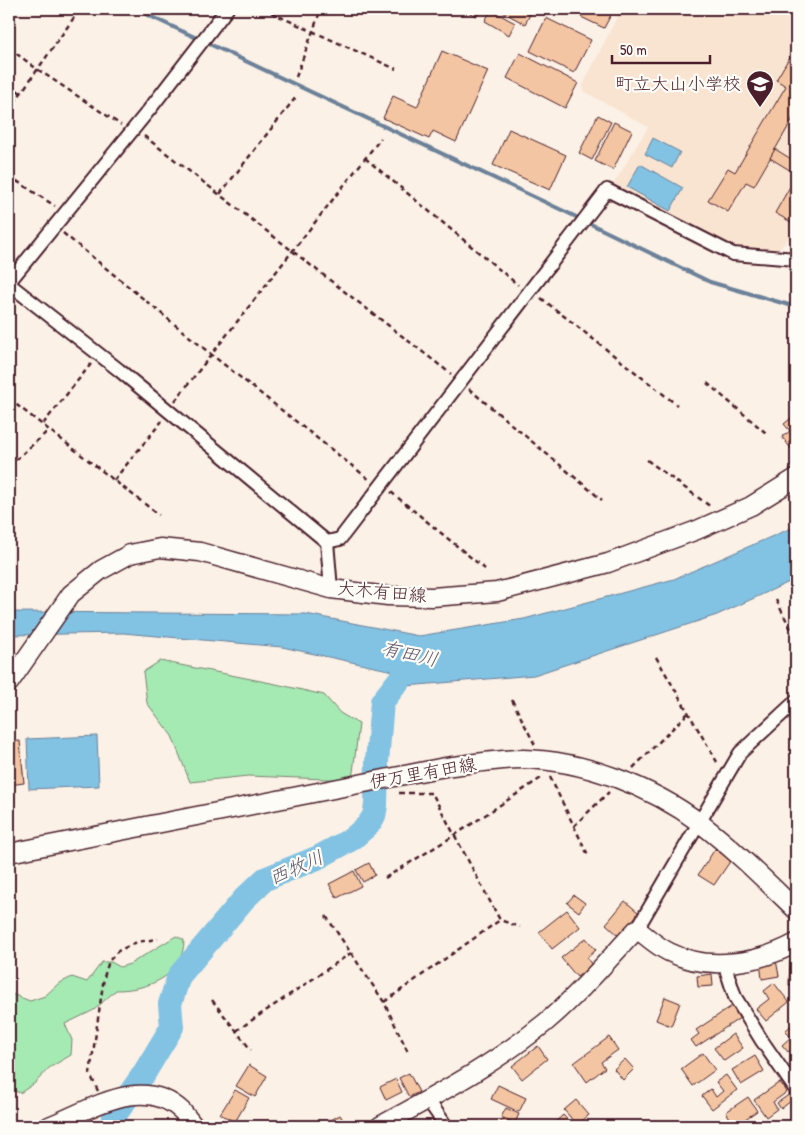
<svg xmlns="http://www.w3.org/2000/svg" width="805" height="1135" font-family="'Patrick Hand','Klee One',sans-serif">
  <style>
    .built { fill: #f9e4d2 }
    .green { fill: #a5e9b3; stroke: #78846f }
    .water { fill: #82c2e3; stroke: #6c8199 }
    .lines { fill: none; stroke-linecap: round; stroke-linejoin: round }
    .stream { stroke: #6c8199; stroke-width: 4 }
    .river { stroke: #82c2e3; stroke-width: 24 }
    .building { fill: #f3c5a2; stroke: #4a1f2b }
    .street-casing { stroke: #4a1f2b; stroke-width: 16 }
    .secondary-casing { stroke: #4a1f2b; stroke-width: 21 }
    .path { stroke: #4a1f2b; stroke-width: 2.5; stroke-dasharray: 5 4; stroke-linecap: butt }
    .street { stroke: #fdfcf7; stroke-width: 12 }
    .secondary { stroke: #fdfcf7; stroke-width: 18 }
    .labels { text-anchor: middle; stroke-width: 4.5; stroke-linejoin: round; paint-order: stroke }
    .poi-label { font-size: 18px; fill: #4a1f2b; stroke: #fdfcf7; text-anchor: end }
    .street-label { font-size: 18px; fill: #4a1f2b; stroke: #fdfcf7 }
    .water-label { font-size: 19px; font-style: italic; fill: #5e586b; stroke: #fdfcf7 }
  </style>
  <rect width="100%" height="100%" fill="#fbf1e6"/>
  <filter id="ink" filterUnits="userSpaceOnUse"><feTurbulence type="fractalNoise" baseFrequency=".02" numOctaves="2"/><feDisplacementMap in="SourceGraphic" scale="10" xChannelSelector="R" yChannelSelector="G"/><feConvolveMatrix kernelMatrix="1 2 1 2 8 2 1 2 1" color-interpolation-filters="sRGB"/></filter>
  <g filter="url(#ink)">
    <polygon class="built" points="621,9 796,9 796,231 777,251 733,247 613,185 648,127 583,91 583,85"/>
    <g class="green">
      <polygon points="160,661 276,684 324,695 340,713 359,724 352,780 248,776 190,782 172,736 147,703 143,672"/>
      <path d="M176,936L184,940C184,976 148,990 116,990L94,1010L65,1024L72,1040L71,1055L49,1068L35,1083L20,1093L10,1089L9,993L30,1001L45,996L58,984L72,977L87,982L102,962H111L120,967L130,964Z"/>
    </g>
    <g class="water">
      <polygon points="653,138 680,152 672,168 645,154"/>
      <polygon points="640,164 683,188 670,211 627,187"/>
      <polygon points="796,526 796,579 717,615 534,675 395,687 393,671 282,647 123,633 9,635 9,612 306,614 419,636 524,619 674,579"/>
      <polygon points="97,736 99,786 29,789 27,739"/>
    </g>
    <g class="lines">
      <polyline class="stream" points="135,9 566,212 710,282 796,307"/>
      <polyline class="river" points="110,1126 117,1112 143,1075 172,1027 170,1004 179,976 244,899 265,879 317,858 352,839 368,825 374,816 376,805 377,762 382,702 414,661"/>
    </g>
    <g class="building">
      <polygon points="460,9 482,9 477,16"/>
      <polygon points="497,9 533,9 525,24"/>
      <polygon points="585,9 614,9 604,28 581,17"/>
      <polygon points="491,10 515,23 509,35 485,21"/>
      <polygon points="546,18 591,40 574,73 530,51"/>
      <polygon points="796,46 796,116 795,115 754,186 746,182 728,212 708,200 728,168 735,172 786,86 776,80"/>
      <polygon points="442,51 488,71 456,142 433,131 429,139 383,118 393,96 417,107"/>
      <polygon points="520,53 578,83 565,108 507,78"/>
      <polygon points="598,115 611,122 592,160 579,153"/>
      <polygon points="614,122 632,131 613,170 595,161"/>
      <polygon points="509,129 566,155 550,190 493,165"/>
      <polygon points="775,149 796,162 796,174 770,158"/>
      <polygon points="796,176 796,225 775,213"/>
      <polygon points="796,414 796,449 793,451 782,437 790,431 784,424"/>
      <polygon points="20,741 24,783 9,785 9,757 10,757 9,742"/>
      <polygon points="715,849 731,860 714,885 698,875"/>
      <polygon points="369,863 375,875 363,882 356,870"/>
      <polygon points="354,871 361,886 337,898 329,884"/>
      <polygon points="574,895 585,903 579,912 567,903"/>
      <polygon points="625,901 639,913 619,936 606,924"/>
      <polygon points="567,910 580,927 552,949 539,932"/>
      <polygon points="586,938 596,950 587,958 592,965 577,977 561,958"/>
      <polygon points="776,960 779,976 762,979 760,962"/>
      <polygon points="790,961 796,961 796,985 789,985"/>
      <polygon points="712,974 713,986 698,987 697,976"/>
      <polygon points="774,983 789,1002 766,1021 756,1009 769,999 764,991"/>
      <polygon points="665,997 680,1003 671,1026 656,1020"/>
      <polygon points="732,1006 740,1018 696,1047 691,1040 699,1034 696,1030"/>
      <polygon points="796,1021 796,1045 788,1052 782,1045 791,1037 785,1031"/>
      <polygon points="733,1034 743,1048 724,1061 714,1048"/>
      <polygon points="609,1037 618,1050 601,1062 605,1068 587,1082 574,1063"/>
      <polygon points="538,1046 547,1059 522,1079 512,1066"/>
      <polygon points="703,1053 715,1070 693,1086 681,1069"/>
      <polygon points="755,1056 764,1071 741,1085 732,1070"/>
      <polygon points="625,1059 634,1069 623,1080 614,1069"/>
      <polygon points="249,1065 267,1076 255,1097 236,1086"/>
      <polygon points="409,1073 419,1092 409,1097 399,1078"/>
      <polygon points="726,1075 737,1090 712,1109 702,1096 711,1089 716,1097 723,1091 716,1082"/>
      <polygon points="396,1079 402,1092 386,1100 380,1087"/>
      <polygon points="780,1082 787,1092 773,1102 777,1109 766,1117 754,1100"/>
      <polygon points="498,1085 526,1098 519,1112 491,1099"/>
      <polygon points="235,1090 249,1098 235,1122 220,1114"/>
      <polygon points="790,1094 793,1099 781,1109 777,1103"/>
      <polygon points="748,1097 757,1111 735,1126 726,1112"/>
      <polygon points="576,1100 589,1115 577,1125 564,1110"/>
      <polygon points="506,1108 519,1114 515,1123 501,1117"/>
      <polygon points="340,1115 347,1126 335,1126 331,1120"/>
      <polygon points="563,1115 573,1126 555,1126 553,1124"/>
      <polygon points="329,1119 333,1126 317,1126"/>
      <polygon points="502,1119 519,1126 499,1126"/>
      <polygon points="746,1121 755,1124 754,1126 744,1126"/>
    </g>
    <g class="lines">
      <g class="street-casing">
        <g id="street">
          <polyline points="9,282 149,110 227,9"/>
          <polyline points="9,284 119,370 327,542 331,589"/>
          <polyline points="327,542 340,539 607,190 733,254 796,259"/>
          <polyline points="637,929 740,753 796,701"/>
          <polyline points="724,963 735,997 762,1041 796,1090"/>
          <polyline points="428,1100 446,1126"/>
        </g>
      </g>
      <g class="secondary-casing">
        <g id="secondary">
          <polyline points="9,683 71,594 101,570 130,554 160,548 200,552 331,589 388,596 432,597 497,592 608,563 697,530 751,506 796,478"/>
          <path d="M9,853L440,768C467,764 495,759 523,759C583,760 652,787 700,823C734,849 765,880 796,910"/>
          <path d="M49,1126C89,1111 142,1073 182,1111C186,1116 190,1121 194,1126"/>
          <path d="M380,1126C438,1094 495,1064 546,1022C579,994 607,961 637,929C647,937 658,947 669,952C708,972 759,963 796,943"/>
        </g>
      </g>
      <g class="path">
        <polyline points="263,9 396,69"/>
        <polyline points="9,48 37,69 121,125"/>
        <polyline points="296,77 321,9"/>
        <polyline points="9,85 21,93"/>
        <polyline points="9,110 80,9"/>
        <polyline points="144,136 451,374"/>
        <polyline points="365,158 518,285"/>
        <polyline points="9,176 55,206"/>
        <polyline points="220,194 296,97"/>
        <polyline points="63,233 212,355 370,480"/>
        <polyline points="541,298 677,405"/>
        <polyline points="707,383 766,433"/>
        <polyline points="469,389 602,500"/>
        <polyline points="9,399 159,515"/>
        <polyline points="175,401 381,138"/>
        <polyline points="43,424 91,364"/>
        <polyline points="647,460 711,507"/>
        <polyline points="9,466 49,430"/>
        <polyline points="114,480 162,421"/>
        <polyline points="391,492 485,569"/>
        <polyline points="776,600 796,639"/>
        <polyline points="656,657 717,762"/>
        <polyline points="512,700 535,745"/>
        <polyline points="633,768 688,713"/>
        <polyline points="550,777 589,857"/>
        <polyline points="399,793 432,793 500,920 520,927"/>
        <polyline points="574,826 609,792"/>
        <polyline points="385,878 455,835 544,776"/>
        <polyline points="326,916 384,1002 409,1054"/>
        <polyline points="212,1000 251,1050"/>
        <polyline points="384,1002 500,920"/>
        <polyline points="236,1031 351,953"/>
        <polyline points="98,1091 90,1074 104,977 109,961 118,951 137,942 158,939"/>
        <polyline points="102,1126 105,1119"/>
      </g>
      <use href="#street" class="street"/>
      <use href="#secondary" class="secondary"/>
    </g>
  </g>
  <defs>
    <g id="school-pin" transform="scale(1.4375)"><path d="M0 17L-7.5 6A9.5 9.5 0 1 1 7.5 6Z" fill="#4a1f2b" stroke="#fdfcf7"/><path d="M0-5L7-2L0 1L-7-2ZM-4 1L0 2.5L4 1V4Q0 6-4 4Z" fill="#fff"/></g>
  </defs>
  <g fill-rule="evenodd">
    <use href="#school-pin" x="760" y="84"/>
  </g>
  <g class="labels">
    <g class="poi-label">
      <text x="741" y="90">町立大山小学校</text>
    </g>
    <g class="street-label">
      <text transform="translate(382 592) rotate(5)" y="6">大木有田線</text>
      <text transform="translate(423 773) rotate(-10)" y="6">伊万里有田線</text>
    </g>
    <g class="water-label">
      <text transform="translate(410 653) rotate(13)" y="7">有田川</text>
      <text transform="translate(296 867) rotate(-24)" y="7">西牧川</text>
    </g>
  </g>
  <rect width="805" height="1135" fill="none" stroke="#fdfcf7" stroke-width="30"/>
  <rect x="15" y="15" width="775" height="1105" fill="none" stroke="#4a1f2b" stroke-width="2" filter="url(#ink)"/>
  <path d="M612 55v8h98v-8" fill="none" stroke="#4a1f2b" stroke-width="2.5"/>
  <text x="620" y="55" font-size="15" fill="#4a1f2b" stroke="#fdfcf7" stroke-width="4" paint-order="stroke">50 m</text>
</svg>
